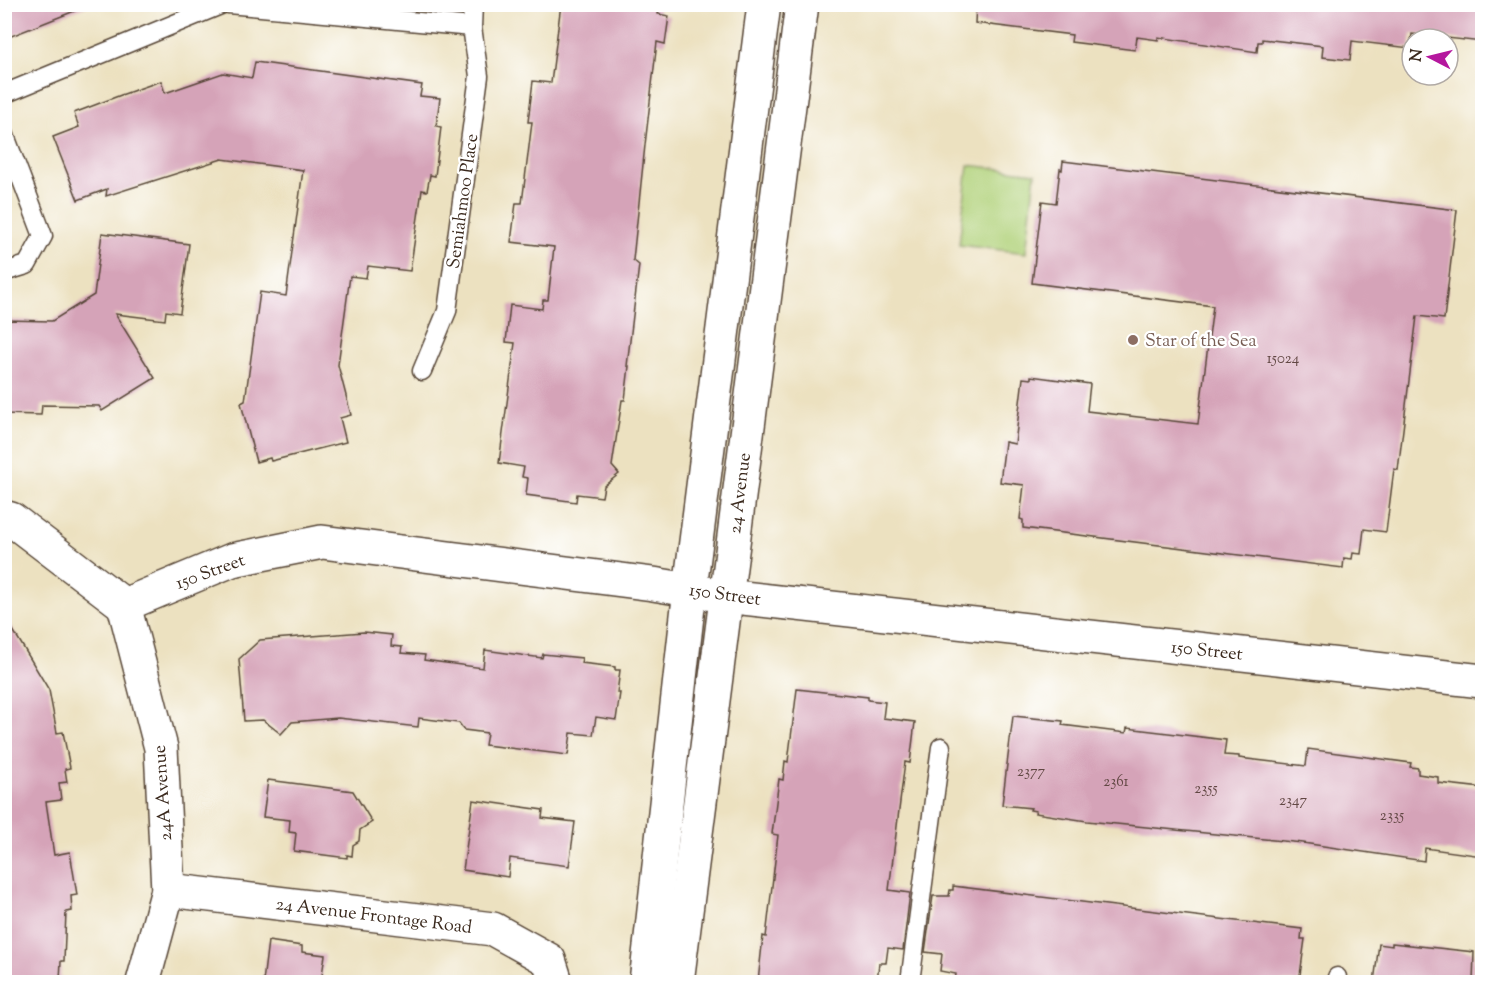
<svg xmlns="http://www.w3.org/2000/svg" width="1487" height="987" font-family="'Sorts Mill Goudy',serif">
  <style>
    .green { fill: #b1d27a; stroke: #767e4c; stroke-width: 1.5 }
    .building { fill: #d5a3b8 }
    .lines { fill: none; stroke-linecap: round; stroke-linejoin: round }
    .lane-casing { stroke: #564536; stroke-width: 21 }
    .street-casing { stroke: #564536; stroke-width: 36 }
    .secondary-casing { stroke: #564536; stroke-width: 36 }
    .lane { stroke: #fff; stroke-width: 18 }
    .street { stroke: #fff; stroke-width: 33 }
    .secondary { stroke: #fff; stroke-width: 33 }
    .education-dot { fill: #8d6e63; stroke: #fff; stroke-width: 2 }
    .labels { text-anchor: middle; stroke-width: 4.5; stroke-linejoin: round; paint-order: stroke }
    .number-label { font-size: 15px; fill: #624844 }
    .street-label { font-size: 18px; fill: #3b2a1e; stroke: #fff }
    .education-label { font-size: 18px; fill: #785e54; stroke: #fff; text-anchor: start }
  </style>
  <rect width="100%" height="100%" fill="#fff"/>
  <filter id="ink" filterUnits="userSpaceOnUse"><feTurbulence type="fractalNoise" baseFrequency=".0167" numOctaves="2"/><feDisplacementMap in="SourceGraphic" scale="12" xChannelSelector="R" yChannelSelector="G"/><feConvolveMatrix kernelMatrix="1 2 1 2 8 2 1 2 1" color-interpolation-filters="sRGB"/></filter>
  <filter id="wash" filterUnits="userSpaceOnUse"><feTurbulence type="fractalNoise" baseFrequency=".008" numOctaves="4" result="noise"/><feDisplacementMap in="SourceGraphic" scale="24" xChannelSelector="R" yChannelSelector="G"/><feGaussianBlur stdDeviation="1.35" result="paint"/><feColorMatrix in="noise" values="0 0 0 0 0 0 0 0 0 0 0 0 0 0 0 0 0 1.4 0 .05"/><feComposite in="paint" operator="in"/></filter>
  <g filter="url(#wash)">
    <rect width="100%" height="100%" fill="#ece1c0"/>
    <polygon class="green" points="968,165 1035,173 1026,253 959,245"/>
    <g id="blocks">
      <g class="building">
        <polygon points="4,4 86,4 87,6 4,39"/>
        <polygon points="561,4 660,4 658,14 669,16 665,44 657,42 645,145 633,260 639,265 627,366 629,366 625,400 622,400 612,466 619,474 604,486 602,497 577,494 576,502 526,495 528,478 522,477 524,467 499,463 515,343 506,342 510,305 542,309 543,300 548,300 554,247 511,242 516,203 522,203 532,122 528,122 533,81 551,83"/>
        <polygon points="976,4 1482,4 1482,42 1412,34 1410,48 1352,41 1350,60 1322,57 1323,46 1262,39 1262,42 1258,42 1257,52 1158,37 1158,40 1137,37 1135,50 1071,42 1072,35 975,23"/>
        <polygon points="255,62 422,85 420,96 440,98 436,126 441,127 435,176 430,175 427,191 422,190 410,271 368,266 366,278 350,276 338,365 351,415 340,418 346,442 271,461 270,458 256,462 241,403 245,401 260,292 286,296 303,170 222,159 106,196 107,189 78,200 53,137 79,127 74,113 121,95 161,81 165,93 223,73 252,78"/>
        <polygon points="1063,161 1457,210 1444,319 1417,316 1398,470 1394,469 1386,532 1364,529 1361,554 1353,553 1352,559 1344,558 1343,568 1023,528 1023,520 1020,519 1024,485 1000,482 1005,442 1015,444 1023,378 1031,379 1031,376 1090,384 1087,411 1198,424 1213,306 1032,283 1042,201 1056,203 1060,169 1062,170"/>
        <polygon points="102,233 189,244 180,313 166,311 165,320 115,314 155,378 102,411 99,406 42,405 41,415 4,414 4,320 52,321 94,295"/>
        <polygon points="4,615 49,690 57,733 63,732 70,768 65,769 67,782 59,783 61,800 46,802 54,855 70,852 77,895 71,896 72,911 66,912 64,961 61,961 60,980 4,977"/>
        <polygon points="364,632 392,635 391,646 402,647 401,653 425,655 424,660 483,668 485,650 542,658 543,654 582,658 581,663 615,667 615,670 620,670 617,693 620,693 616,720 596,717 593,735 571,733 568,755 485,745 487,733 464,730 459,723 419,718 418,727 338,718 292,722 281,734 263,720 244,721 239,659 260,640"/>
        <polygon points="797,689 868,697 868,700 885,702 883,718 915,722 910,763 905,762 889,890 910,893 903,950 888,948 886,963 879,963 877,982 758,982 763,936 766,937 778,835 772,834 779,779 783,780 785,761 788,762"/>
        <polygon points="1013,716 1063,721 1062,725 1126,733 1127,728 1226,740 1224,755 1239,756 1239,758 1306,766 1308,749 1411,763 1410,767 1418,768 1418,774 1438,777 1438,783 1482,788 1482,856 1425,848 1424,861 1303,843 1087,821 1035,813 1036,811 1030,810 1031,808 1002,805"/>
        <polygon points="268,780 353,791 372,822 360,830 359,841 353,845 352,856 347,855 347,858 294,851 296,833 289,832 290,820 263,817"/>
        <polygon points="473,800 543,810 542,818 575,822 569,866 510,858 508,877 463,870"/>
        <polygon points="953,886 1302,929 1301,939 1305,939 1299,982 955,982 956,974 940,971 942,954 925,952 933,896 949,896 950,890 953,890"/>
        <polygon points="268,941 302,946 302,952 325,955 321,982 263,982"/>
        <polygon points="1392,943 1474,952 1473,982 1374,982 1379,944 1392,946"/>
      </g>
    </g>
  </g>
  <g filter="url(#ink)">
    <use href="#blocks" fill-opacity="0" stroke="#564536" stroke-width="1.5"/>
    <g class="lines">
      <g class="lane-casing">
        <g id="lane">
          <polyline points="228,4 472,27 479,76 447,311 422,371"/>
          <polyline points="472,27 473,4"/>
          <polyline points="4,94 223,4"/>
          <polyline points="4,133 43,236 27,265 4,272"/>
          <polyline points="910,982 941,747"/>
          <polyline points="1336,982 1337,977"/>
        </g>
      </g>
      <g class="street-casing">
        <g id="street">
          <polyline points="4,517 11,519 124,605"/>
          <polyline points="124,605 232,560 322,542 653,584 725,596 1482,681"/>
          <polyline points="124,605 161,748 168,890 143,982"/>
          <polyline points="168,890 493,929 549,960 556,982"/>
        </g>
      </g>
      <g class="secondary-casing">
        <g id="secondary">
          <polyline points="646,982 690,589 764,4"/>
          <polyline points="677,982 802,4"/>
        </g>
      </g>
      <use href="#lane" class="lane"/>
      <use href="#street" class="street"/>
      <use href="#secondary" class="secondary"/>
    </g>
  </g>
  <circle class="education-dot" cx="1133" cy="340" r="6"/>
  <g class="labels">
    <g class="number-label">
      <text x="1283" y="363">15024</text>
      <text x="1031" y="776">2377</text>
      <text x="1116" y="786">2361</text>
      <text x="1206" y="793">2355</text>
      <text x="1293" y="805">2347</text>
      <text x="1392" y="820">2335</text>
    </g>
    <g class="street-label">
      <text transform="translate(462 201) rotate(-82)" y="6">Semiahmoo Place</text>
      <text transform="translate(739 493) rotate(-83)" y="6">24 Avenue</text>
      <text transform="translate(210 571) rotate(-20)" y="6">150 Street</text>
      <text transform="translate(725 594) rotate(8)" y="6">150 Street</text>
      <text transform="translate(1207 650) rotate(6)" y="6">150 Street</text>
      <text transform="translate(162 793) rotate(-94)" y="6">24A Avenue</text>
      <text transform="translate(374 915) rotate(7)" y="6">24 Avenue Frontage Road</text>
    </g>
    <g class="education-label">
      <text x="1145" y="346">Star of the Sea</text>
    </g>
  </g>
  <rect width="1487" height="987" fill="none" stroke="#fff" stroke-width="24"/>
  <g transform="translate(1430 57) rotate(277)"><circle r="28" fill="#ffffff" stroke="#b1aaa5" stroke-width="1.5"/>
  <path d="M0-4.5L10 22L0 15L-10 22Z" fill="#b5179e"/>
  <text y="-9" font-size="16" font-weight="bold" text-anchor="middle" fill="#3b2a1e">N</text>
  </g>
</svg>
